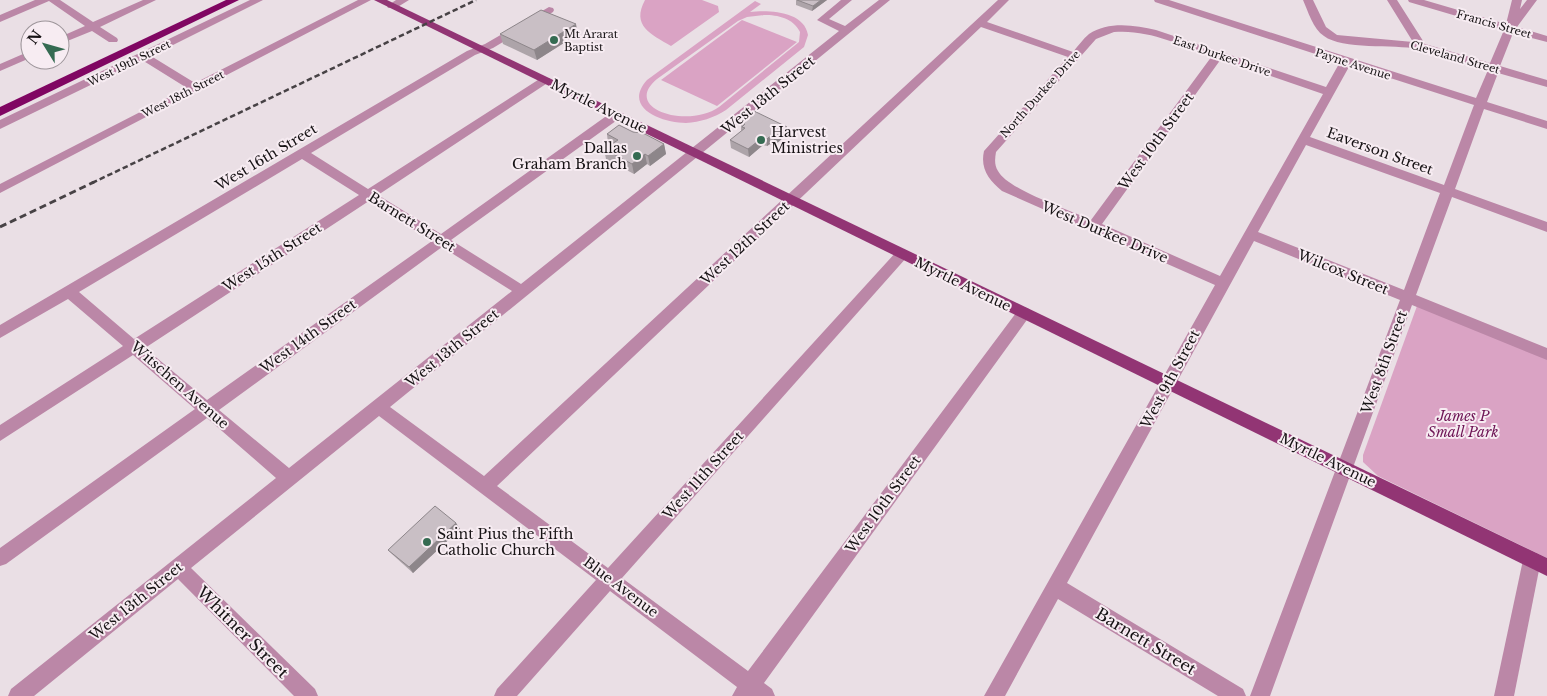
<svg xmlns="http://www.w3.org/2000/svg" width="1547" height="696" font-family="'Libre Baskerville',serif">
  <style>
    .green { fill: #daa3c4; fill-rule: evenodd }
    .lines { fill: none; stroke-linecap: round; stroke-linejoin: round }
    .minor { fill: #bb87a7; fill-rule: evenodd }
    .major { fill: #923574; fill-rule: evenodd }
    .highway { fill: #800662; fill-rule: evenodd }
    .rail-far1 { stroke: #474245; stroke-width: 2.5; stroke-dasharray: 5.5 3; stroke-linecap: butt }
    .rail { stroke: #474245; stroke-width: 3; stroke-dasharray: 7 4; stroke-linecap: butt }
    .wall { fill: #ada4a9 }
    .shaded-wall { fill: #8d868a }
    .building { fill: #c9bfc5; stroke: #8d868a }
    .poi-dot { fill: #356b52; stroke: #f7ecf2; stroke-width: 2 }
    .labels { text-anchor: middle; stroke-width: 4; stroke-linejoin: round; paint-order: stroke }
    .far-street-label { font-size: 11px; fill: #171315; stroke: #f7ecf2 }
    .far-poi-label { font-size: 11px; fill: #171315; stroke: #f7ecf2; text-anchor: start }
    .street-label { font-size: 14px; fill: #171315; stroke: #f7ecf2 }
    .poi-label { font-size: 14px; fill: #171315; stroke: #f7ecf2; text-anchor: start }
    .park-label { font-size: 14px; font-style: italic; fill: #6e1555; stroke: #f7ecf2 }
    .near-street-label { font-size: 16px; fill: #171315; stroke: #f7ecf2 }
  </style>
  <rect width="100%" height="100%" fill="#eadfe5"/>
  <g class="green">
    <path d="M645,0H702L718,6L719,12L671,46C651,34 631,26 645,0Z"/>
    <path d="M755,1L761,4L750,12C769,10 804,11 808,35L804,47L726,110C714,118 700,122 686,123C662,123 622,108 647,80ZM764,15C778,15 793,18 800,32L799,42L719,107C688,129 621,109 657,79L738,21L747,17Z"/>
    <polygon points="742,20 797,42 717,106 661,80"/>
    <polygon points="1417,306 1547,359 1547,558 1378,476 1363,462 1363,455"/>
  </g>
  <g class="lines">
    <g class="minor">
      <polygon points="35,0 60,0 93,22 143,0 156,0 100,27 117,38 118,40 117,42 109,42 92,31 60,44 60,37 85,26 49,1 0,22 0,15"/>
      <polygon points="250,0 263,0 151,56 195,83 358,0 371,0 0,193 0,184 187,88 142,60 0,129 0,120"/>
      <polygon points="396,0 409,0 396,8 388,8 387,6"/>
      <path d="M841,0H852L829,19L845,26L879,0H890L390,407L484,476L998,0H1009L987,22L1073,52C1078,46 1083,39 1089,34C1108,21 1135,25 1156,30L1326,87L1340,62L1155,2L1154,0H1169L1476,98L1488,70C1465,63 1442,53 1418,49C1394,44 1342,50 1324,36C1313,29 1308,11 1303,0H1313L1326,27L1337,35L1413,42L1387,0H1397L1425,44L1490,63L1504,30L1409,2L1408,0H1424L1506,24L1512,0H1522L1520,9L1527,0H1537L1517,27L1547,36V42L1513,33L1500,66L1547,80V87L1498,73L1487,102L1547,121V129L1484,109L1455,189L1547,222V232L1452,197L1416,295L1547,348V360L1412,305L1270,696H1250L1400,300L1254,241L1067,583L1243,689L1246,696H1218L1058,599L1005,696H984L1215,285L1002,191C989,180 980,169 984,151L1068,57L981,27L497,486L608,568L897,251H907L909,254L907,257L622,578L748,671L1019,309L1024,307L1029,309L1031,313L1029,317L764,683L772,689L775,696H732L737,687L610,591L517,696H494L497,689L596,580L379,416L191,568L315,689L318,696H294L178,579L34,696H8L11,689L276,478L207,418L6,564L0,566V548L195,409L133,355L0,441V425L123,346L68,299L0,338V325L467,51L485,44L549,7L553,8L554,10L553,12L493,48L475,55L311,153L368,189L541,78H549L551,80L549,82L378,195L441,234L612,112H620L622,115L620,118L451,240L521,284L839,31L817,20ZM1114,32C1148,29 1180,45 1212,56L1091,220C1070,210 1008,190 998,171C994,165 995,158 996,152L1096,39ZM1221,59L1323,94L1220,276L1102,224ZM1350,65L1474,105L1444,185L1310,137ZM1306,145L1440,193L1404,290L1258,232ZM302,159L359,195L134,339L79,292ZM369,201L432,241L207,400L145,348ZM442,247L512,291L289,468L219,410Z"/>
      <polygon points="30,51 30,58 0,71 0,64"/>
      <polygon points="1532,552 1538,554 1541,560 1514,696 1494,696 1523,560 1526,554"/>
    </g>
    <polygon class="major" points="374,0 387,0 1547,558 1547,576"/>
    <polygon class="highway" points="226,0 239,0 0,116 0,107"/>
    <polyline class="rail-far1" points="92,183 476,0"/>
    <polyline class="rail" points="0,227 94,182"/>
  </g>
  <g class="wall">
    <polygon points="796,0 827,0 812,11 796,5"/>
    <polygon points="500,34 578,34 537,60 503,44"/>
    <polygon points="741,122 787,134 774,146 770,144 767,146 763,145 749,157 731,148 730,140 742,131 741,130"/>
    <polygon points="633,132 664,144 666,154 650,166 647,164 634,174 606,159 604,149 610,145 608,144 607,134"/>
    <polygon points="456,523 460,529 413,573 393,555 388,550"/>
  </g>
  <g class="shaded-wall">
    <polygon points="821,0 827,0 812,11 813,6"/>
    <polygon points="576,24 578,34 537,60 534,50"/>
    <polygon points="787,127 787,134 774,146 774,138"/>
    <polygon points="770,136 770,144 767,146 767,139"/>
    <polygon points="763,137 763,145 749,157 748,149"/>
    <polygon points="664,144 666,154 650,166 648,156"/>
    <polygon points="645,154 647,164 634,174 632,164"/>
    <polygon points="456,523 460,529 413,573 409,567"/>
  </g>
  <g class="building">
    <polygon points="797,0 821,0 813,6"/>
    <polygon points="541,10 576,24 534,50 500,34"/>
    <polygon points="754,111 787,127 774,138 770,136 767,139 763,137 748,149 730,140 745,128 742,127 745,124 741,122"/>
    <polygon points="619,125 633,132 643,133 664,144 648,156 645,154 632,164 604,149 618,140 607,134"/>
    <polygon points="435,506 456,523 409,567 388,550"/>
  </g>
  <g class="poi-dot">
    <circle cx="554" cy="40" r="5"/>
    <circle cx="761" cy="140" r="5"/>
    <circle cx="637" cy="156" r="5"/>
    <circle cx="427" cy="542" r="5"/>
  </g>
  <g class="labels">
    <g class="far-street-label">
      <text transform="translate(1494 24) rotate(16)" y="4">Francis Street</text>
      <text transform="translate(1222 56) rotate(19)" y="4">East Durkee Drive</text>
      <text transform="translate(1455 57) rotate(16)" y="4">Cleveland Street</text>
      <text transform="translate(129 63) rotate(-26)" y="4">West 19th Street</text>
      <text transform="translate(1353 64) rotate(18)" y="4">Payne Avenue</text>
      <text transform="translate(183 94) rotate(-27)" y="4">West 18th Street</text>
      <text transform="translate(1040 94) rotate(-48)" y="4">North Durkee Drive</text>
    </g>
    <g class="far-poi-label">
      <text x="564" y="38">Mt Ararat<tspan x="564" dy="13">Baptist</tspan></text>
    </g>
    <g class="street-label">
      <text transform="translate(768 95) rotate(-39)" y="5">West 13th Street</text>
      <text transform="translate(599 106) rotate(26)" y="5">Myrtle Avenue</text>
      <text transform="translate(1156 141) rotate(-54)" y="5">West 10th Street</text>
      <text transform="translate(1380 151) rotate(20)" y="5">Eaverson Street</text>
      <text transform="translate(266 157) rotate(-31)" y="5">West 16th Street</text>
      <text transform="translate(412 222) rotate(32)" y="5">Barnett Street</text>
      <text transform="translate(1105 232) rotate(23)" y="5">West Durkee Drive</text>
      <text transform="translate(745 243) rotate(-43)" y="5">West 12th Street</text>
      <text transform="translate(272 257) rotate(-33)" y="5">West 15th Street</text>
      <text transform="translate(1343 272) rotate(22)" y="5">Wilcox Street</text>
      <text transform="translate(963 284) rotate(26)" y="5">Myrtle Avenue</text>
      <text transform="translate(308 336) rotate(-36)" y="5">West 14th Street</text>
      <text transform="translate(452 348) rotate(-39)" y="5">West 13th Street</text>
      <text transform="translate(1384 362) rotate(-70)" y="5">West 8th Street</text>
      <text transform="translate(1170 379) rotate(-62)" y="5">West 9th Street</text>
      <text transform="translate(180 385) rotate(41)" y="5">Witschen Avenue</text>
      <text transform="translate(1328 460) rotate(26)" y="5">Myrtle Avenue</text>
      <text transform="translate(703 475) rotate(-48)" y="5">West 11th Street</text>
      <text transform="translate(883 504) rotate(-54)" y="5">West 10th Street</text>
      <text transform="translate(621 587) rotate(37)" y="5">Blue Avenue</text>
      <text transform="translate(136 601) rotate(-39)" y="5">West 13th Street</text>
    </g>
    <g class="poi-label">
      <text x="771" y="137">Harvest<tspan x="771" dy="16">Ministries</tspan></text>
      <text x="627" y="153" text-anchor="end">Dallas<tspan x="627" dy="16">Graham Branch</tspan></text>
      <text x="437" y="539">Saint Pius the Fifth<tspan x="437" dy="16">Catholic Church</tspan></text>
    </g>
    <g class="park-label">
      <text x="1463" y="421">James P<tspan x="1463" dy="16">Small Park</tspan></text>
    </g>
    <g class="near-street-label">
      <text transform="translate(243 632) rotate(45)" y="6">Whitner Street</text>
      <text transform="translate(1146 641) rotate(31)" y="6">Barnett Street</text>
    </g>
  </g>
  <g transform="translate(45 45) rotate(307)"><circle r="24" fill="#f7ecf2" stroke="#9d959a"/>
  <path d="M0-4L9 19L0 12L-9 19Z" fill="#356b52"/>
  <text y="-8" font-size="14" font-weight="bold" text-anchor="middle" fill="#171315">N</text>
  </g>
</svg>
